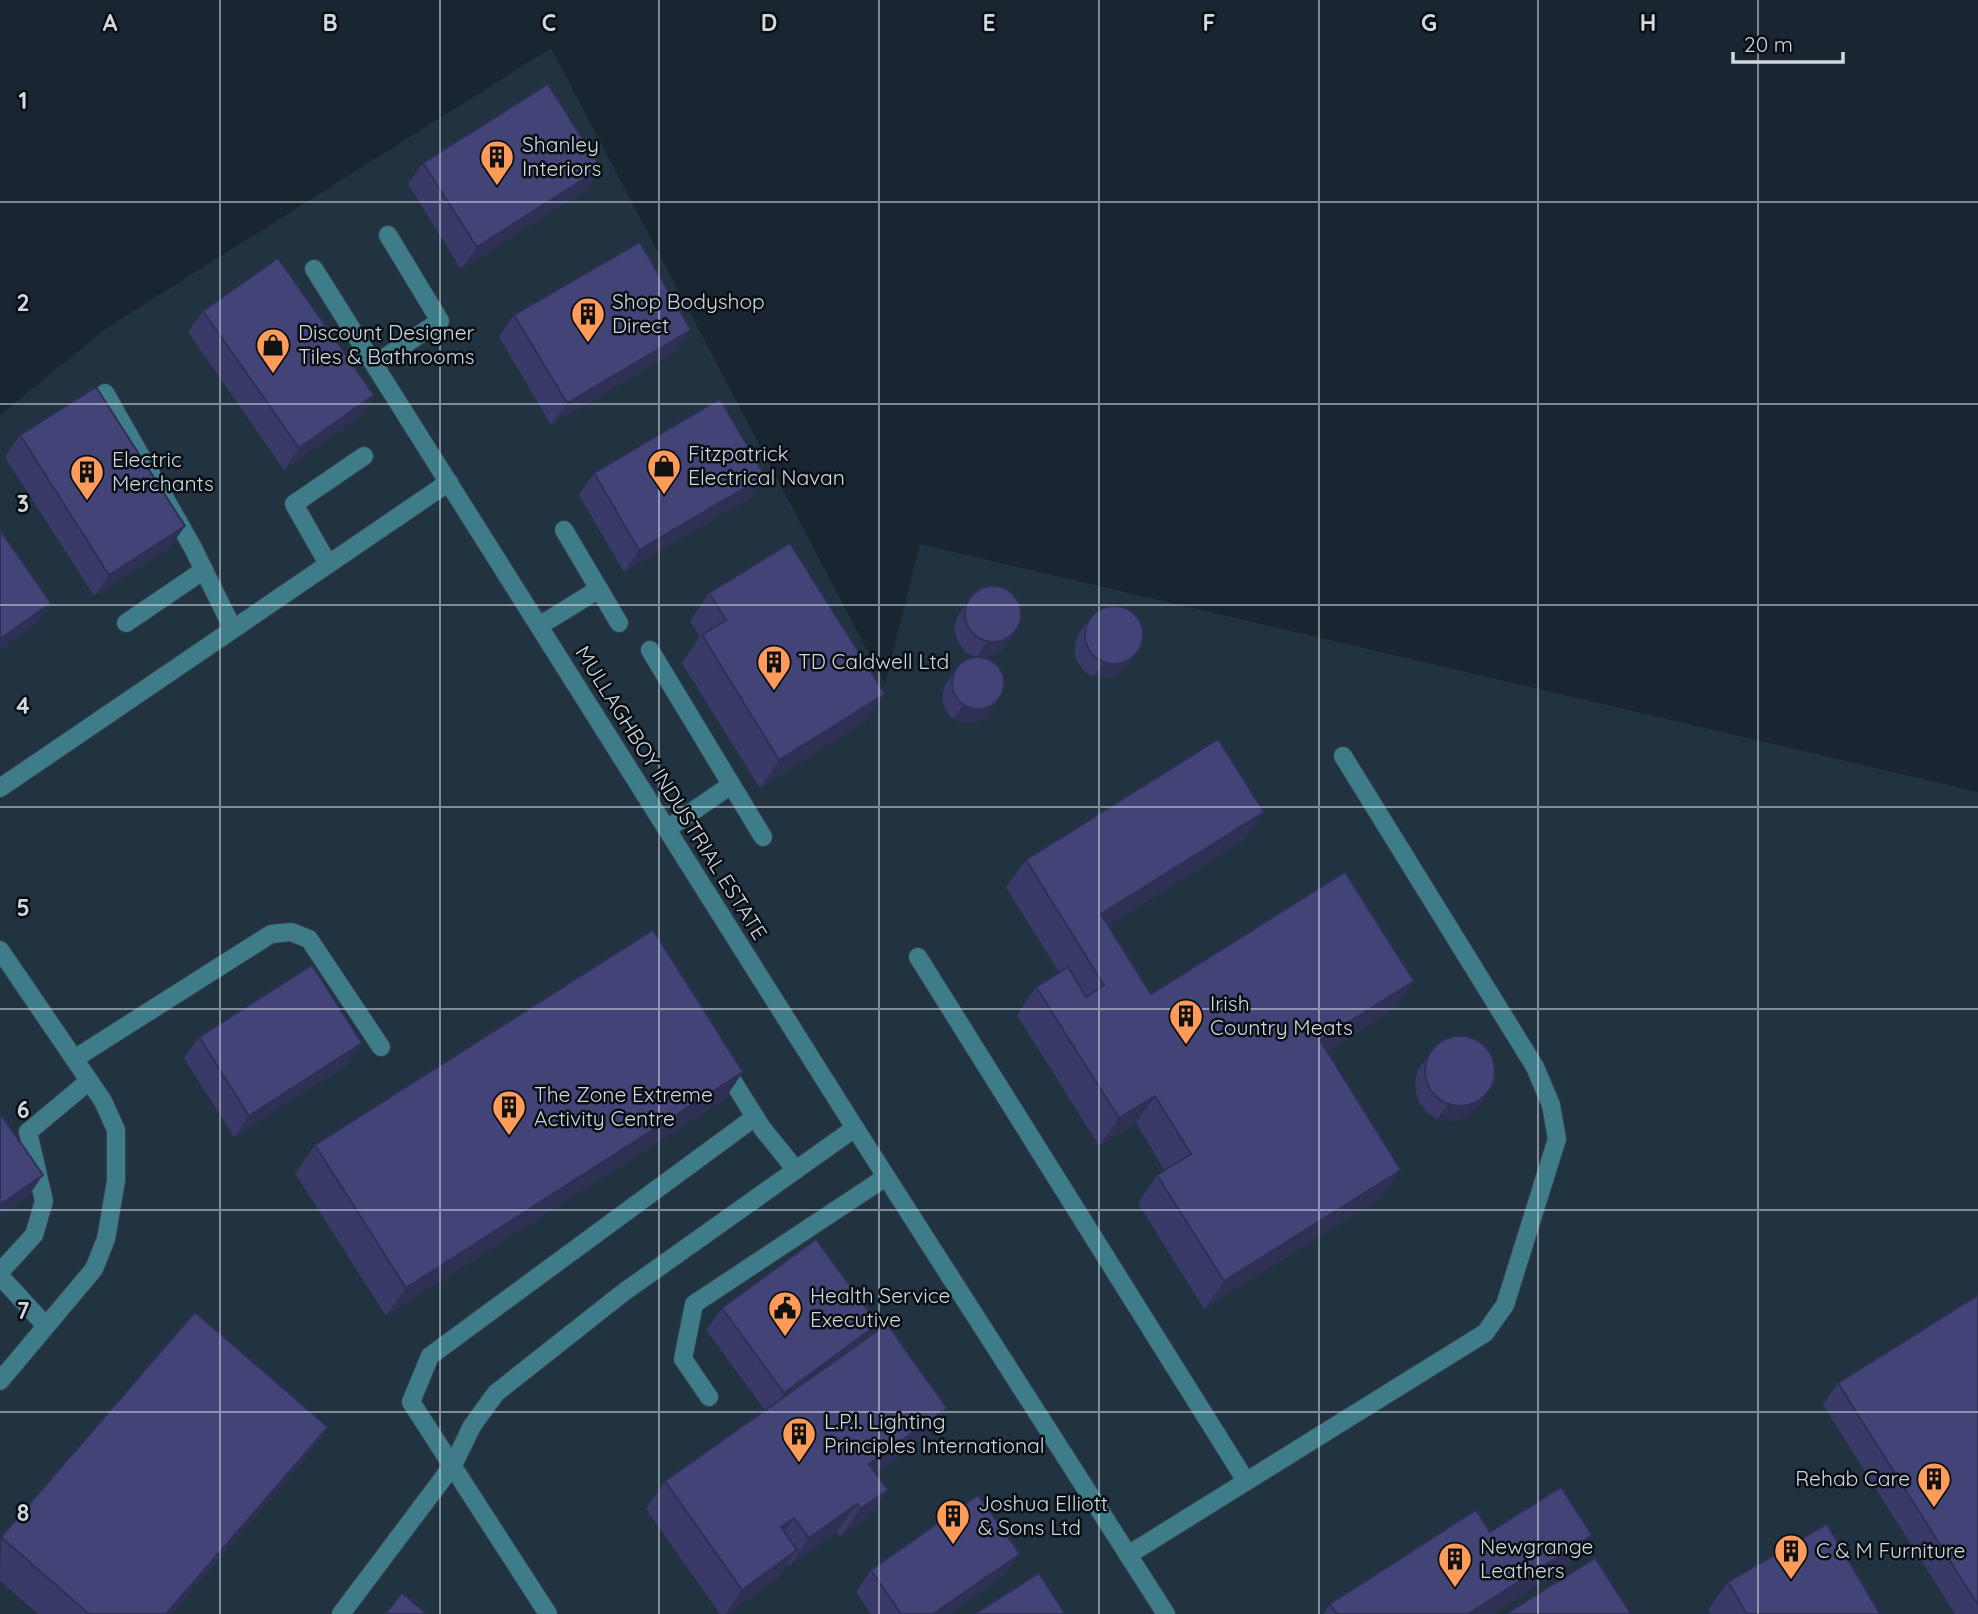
<svg xmlns="http://www.w3.org/2000/svg" width="1978" height="1614" font-family="Quicksand,sans-serif">
  <style>
    .built { fill: #213241 }
    .lines { fill: none; stroke-linecap: round; stroke-linejoin: round }
    .minor-casing { stroke: #36424c; stroke-width: 20 }
    .minor { stroke: #3f7c89; stroke-width: 18 }
    .wall { fill: #393a67 }
    .shaded-wall { fill: #2e3054 }
    .building { fill: #424478; stroke: #2e3054; stroke-width: 2 }
    .grid { fill: none; stroke: #d0d8e0; stroke-width: 2; stroke-opacity: 0.55 }
    .labels { text-anchor: middle; stroke-width: 5; stroke-linejoin: round; paint-order: stroke }
    .poi-label { font-size: 21px; fill: #d0d8e0; stroke: #090e13; text-anchor: start }
    .street-label { font-size: 21px; fill: #d0d8e0; stroke: #090e13 }
    .grid-label { font-size: 23px; text-anchor: middle; font-weight: bold; fill: #d0d8e0; stroke: #090e13; stroke-width: 5; stroke-linejoin: round; paint-order: stroke }
  </style>
  <rect width="100%" height="100%" fill="#192530"/>
  <polygon class="built" points="551,48 885,684 920,544 1978,792 1978,1614 0,1614 0,415 108,327"/>
  <g class="lines">
    <g class="minor-casing">
      <g id="minor">
        <polyline points="314,269 855,1128 1166,1614"/>
        <polyline points="375,364 440,321 388,235"/>
        <polyline points="105,393 192,546 233,629"/>
        <polyline points="564,530 619,623"/>
        <polyline points="328,564 294,504 364,456"/>
        <polyline points="126,623 204,570"/>
        <polyline points="539,626 599,589"/>
        <polyline points="650,650 763,837"/>
        <polyline points="0,788 449,482"/>
        <polyline points="667,829 731,785"/>
        <polyline points="0,950 103,1101 116,1130 116,1181 106,1239 94,1269 0,1381"/>
        <polyline points="918,957 1246,1481"/>
        <polyline points="74,1059 271,934 291,932 309,939 381,1047"/>
        <polyline points="722,1064 762,1128 796,1170"/>
        <polyline points="0,1272 34,1235 44,1201 28,1132 89,1081"/>
        <polyline points="0,1276 46,1326"/>
        <polyline points="709,1397 683,1359 694,1304 886,1177"/>
        <polyline points="1128,1555 1485,1333 1505,1305 1557,1139 1551,1105 1535,1067 1343,756"/>
        <polyline points="341,1614 453,1465 472,1426 496,1393 624,1292 855,1128"/>
        <polyline points="548,1614 411,1402 430,1356 755,1117"/>
      </g>
    </g>
    <use href="#minor" class="minor"/>
  </g>
  <g class="wall">
    <polygon points="423,163 601,168 586,190 461,269 408,184"/>
    <polygon points="203,311 374,395 359,417 284,470 188,332"/>
    <polygon points="514,315 676,351 551,425 499,337"/>
    <polygon points="20,435 185,526 170,547 94,596 5,457"/>
    <polygon points="594,473 750,498 624,572 579,495"/>
    <polygon points="709,593 865,722 760,788 682,663 700,637 690,621"/>
    <polygon points="967,603 1019,627 1000,652 989,657 976,657 965,652 958,642 954,629 957,617"/>
    <polygon points="1090,618 1139,649 1129,663 1120,673 1108,678 1093,677 1082,669 1075,657 1075,644 1079,633"/>
    <polygon points="954,672 1001,696 985,718 975,723 963,723 953,719 946,711 942,700 944,687"/>
    <polygon points="1244,840 1108,926 1151,994 1414,981 1394,1009 1327,1052 1381,1198 1204,1309 1138,1203 1157,1175 1165,1171 1136,1123 1099,1146 1017,1015 1036,987 1059,972 1006,887 1026,860"/>
    <polygon points="199,1037 347,1065 234,1137 184,1058"/>
    <polygon points="1435,1046 1479,1105 1471,1114 1461,1119 1449,1121 1437,1119 1428,1113 1420,1104 1416,1093 1415,1081 1418,1070"/>
    <polygon points="724,1100 386,1316 295,1173 315,1145"/>
    <polygon points="1978,1295 1978,1614 1955,1614 1823,1405 1838,1383"/>
    <polygon points="722,1308 878,1324 870,1336 928,1436 876,1473 868,1518 840,1537 837,1532 789,1566 788,1564 778,1578 727,1614 720,1614 646,1509 665,1481 765,1410 706,1330"/>
    <polygon points="328,1427 308,1455 171,1614 38,1614 0,1581 1,1537"/>
    <polygon points="1490,1532 1592,1535 1573,1563 1493,1614 1323,1614 1330,1604"/>
    <polygon points="1020,1554 1004,1575 949,1614 871,1614 856,1592 871,1570"/>
    <polygon points="1728,1582 1880,1614 1711,1614 1708,1610"/>
  </g>
  <g class="shaded-wall">
    <polygon points="601,168 586,190 461,269 477,247"/>
    <polygon points="691,330 676,351 551,425 567,403"/>
    <polygon points="374,395 359,417 284,470 299,448"/>
    <polygon points="765,476 750,498 624,572 639,550"/>
    <polygon points="185,526 170,547 94,596 109,575"/>
    <polygon points="51,603 36,625 0,650 0,639"/>
    <polygon points="1019,627 1000,652 989,657 976,657 987,643"/>
    <polygon points="1139,649 1129,663 1120,673 1108,678 1093,677 1104,662"/>
    <polygon points="885,694 865,722 760,788 779,760"/>
    <polygon points="1001,696 985,718 975,723 963,723 953,719 963,705"/>
    <polygon points="1264,812 1244,840 1082,942 1101,914"/>
    <polygon points="1414,981 1394,1009 1300,1068 1320,1040"/>
    <polygon points="362,1043 347,1065 234,1137 249,1116"/>
    <polygon points="743,1072 724,1100 386,1316 406,1288"/>
    <polygon points="1490,1091 1479,1105 1471,1114 1461,1119 1449,1121 1437,1119 1448,1104"/>
    <polygon points="1155,1096 1136,1123 1099,1146 1119,1118"/>
    <polygon points="1401,1170 1381,1198 1204,1309 1224,1281"/>
    <polygon points="43,1175 28,1197 0,1216 0,1205"/>
    <polygon points="878,1324 863,1346 769,1414 784,1393"/>
    <polygon points="947,1408 928,1436 850,1492 869,1464"/>
    <polygon points="328,1427 308,1455 171,1614 166,1614"/>
    <polygon points="888,1490 868,1518 840,1537 860,1509"/>
    <polygon points="857,1504 837,1532 789,1566 809,1538"/>
    <polygon points="794,1518 774,1546 781,1527"/>
    <polygon points="1592,1535 1573,1563 1493,1614 1468,1614"/>
    <polygon points="797,1550 778,1578 727,1614 725,1614 742,1590"/>
    <polygon points="1020,1554 1004,1575 949,1614 933,1614"/>
  </g>
  <g class="building">
    <polygon points="548,84 601,168 477,247 423,163"/>
    <polygon points="640,242 691,330 567,403 514,315"/>
    <polygon points="278,258 374,395 299,448 203,311"/>
    <polygon points="96,387 185,526 109,575 20,435"/>
    <polygon points="720,399 765,476 639,550 594,473"/>
    <polygon points="0,530 51,603 0,639"/>
    <polygon points="790,543 885,694 779,760 702,635 726,620 709,593"/>
    <circle cx="993" cy="614" r="28"/>
    <circle cx="1114" cy="635" r="29"/>
    <circle cx="978" cy="683" r="26"/>
    <polygon points="1218,739 1264,812 1101,914 1151,994 1345,872 1414,981 1320,1040 1401,1170 1224,1281 1157,1175 1191,1154 1155,1096 1119,1118 1036,987 1068,967 1086,997 1104,985 1026,860"/>
    <polygon points="653,930 743,1072 406,1288 315,1145"/>
    <polygon points="312,965 362,1043 249,1116 199,1037"/>
    <circle cx="1460" cy="1071" r="35"/>
    <polygon points="0,1113 43,1175 0,1205"/>
    <polygon points="816,1239 878,1324 784,1393 722,1308"/>
    <polygon points="1978,1295 1978,1605 1838,1383"/>
    <polygon points="195,1312 328,1427 166,1614 89,1614 1,1537"/>
    <polygon points="887,1324 947,1408 869,1464 888,1490 860,1509 857,1504 809,1538 794,1518 781,1527 797,1550 742,1590 665,1481"/>
    <polygon points="1561,1487 1592,1535 1468,1614 1337,1614 1330,1604 1476,1510 1490,1532"/>
    <polygon points="978,1495 1020,1554 933,1614 901,1614 871,1570"/>
    <polygon points="1827,1524 1880,1614 1747,1614 1728,1582"/>
    <polygon points="1595,1558 1631,1614 1506,1614"/>
    <polygon points="1039,1573 1065,1614 975,1614"/>
    <polygon points="402,1593 427,1614 385,1614"/>
  </g>
  <path class="grid" d="M220,0V1614M440,0V1614M659,0V1614M879,0V1614M1099,0V1614M1319,0V1614M1538,0V1614M1758,0V1614M0,202H1978M0,404H1978M0,605H1978M0,807H1978M0,1009H1978M0,1210H1978M0,1412H1978"/>
  <defs>
    <g id="building-pin" transform="scale(1.75)"><path d="M0 17L-7.5 6A9.5 9.5 0 1 1 7.5 6Z" fill="#fe9b59" stroke="#090e13"/><path d="M-4-6H4V6H1V3H-1V6H-4ZM-2.5-4.3h1.7v1.8h-1.7ZM.8-4.3h1.7v1.8H.8ZM-2.5-1h1.7V.8h-1.7ZM.8-1h1.7V.8H.8Z" fill="#111"/></g>
    <g id="shop-pin" transform="scale(1.75)"><path d="M0 17L-7.5 6A9.5 9.5 0 1 1 7.5 6Z" fill="#fe9b59" stroke="#090e13"/><path d="M-5-2.5h2.3a2.7 3.5 0 0 1 5.4 0H5L5.5 6h-11ZM-1.5-2.5h3a1.5 2.3 0 0 0-3 0Z" fill="#111"/></g>
    <g id="civic-pin" transform="scale(1.75)"><path d="M0 17L-7.5 6A9.5 9.5 0 1 1 7.5 6Z" fill="#fe9b59" stroke="#090e13"/><path d="M-.6-6.5H3V-4.5H.6V-3L4-1V1h2V6H-6V1h2V-1L-.6-3ZM-1.2 2.5V6h2.4V2.5Z" fill="#111"/></g>
  </defs>
  <g fill-rule="evenodd">
    <use href="#building-pin" x="497" y="157"/>
    <use href="#building-pin" x="588" y="314"/>
    <use href="#shop-pin" x="273" y="345"/>
    <use href="#shop-pin" x="664" y="466"/>
    <use href="#building-pin" x="87" y="472"/>
    <use href="#building-pin" x="774" y="662"/>
    <use href="#building-pin" x="1186" y="1016"/>
    <use href="#building-pin" x="509" y="1107"/>
    <use href="#civic-pin" x="785" y="1308"/>
    <use href="#building-pin" x="799" y="1434"/>
    <use href="#building-pin" x="1934" y="1479"/>
    <use href="#building-pin" x="953" y="1516"/>
    <use href="#building-pin" x="1791" y="1551"/>
    <use href="#building-pin" x="1455" y="1559"/>
  </g>
  <g class="labels">
    <g class="poi-label">
      <text x="522" y="152">Shanley<tspan x="522" dy="24">Interiors</tspan></text>
      <text x="612" y="309">Shop Bodyshop<tspan x="612" dy="24">Direct</tspan></text>
      <text x="298" y="340">Discount Designer<tspan x="298" dy="24">Tiles &amp; Bathrooms</tspan></text>
      <text x="688" y="461">Fitzpatrick<tspan x="688" dy="24">Electrical Navan</tspan></text>
      <text x="112" y="467">Electric<tspan x="112" dy="24">Merchants</tspan></text>
      <text x="798" y="669">TD Caldwell Ltd</text>
      <text x="1210" y="1011">Irish<tspan x="1210" dy="24">Country Meats</tspan></text>
      <text x="534" y="1102">The Zone Extreme<tspan x="534" dy="24">Activity Centre</tspan></text>
      <text x="810" y="1303">Health Service<tspan x="810" dy="24">Executive</tspan></text>
      <text x="824" y="1429">L.P.I. Lighting<tspan x="824" dy="24">Principles International</tspan></text>
      <text x="1910" y="1486" text-anchor="end">Rehab Care</text>
      <text x="978" y="1511">Joshua Elliott<tspan x="978" dy="24">&amp; Sons Ltd</tspan></text>
      <text x="1480" y="1554">Newgrange<tspan x="1480" dy="24">Leathers</tspan></text>
      <text x="1816" y="1558">C &amp; M Furniture</text>
    </g>
    <g class="street-label">
      <text transform="translate(671 793) rotate(58)" y="7">MULLAGHBOY INDUSTRIAL ESTATE</text>
    </g>
  </g>
  <g class="grid-label">
    <text x="110" y="31">A</text>
    <text x="330" y="31">B</text>
    <text x="549" y="31">C</text>
    <text x="769" y="31">D</text>
    <text x="989" y="31">E</text>
    <text x="1209" y="31">F</text>
    <text x="1429" y="31">G</text>
    <text x="1648" y="31">H</text>
    <text x="23" y="109">1</text>
    <text x="23" y="311">2</text>
    <text x="23" y="512">3</text>
    <text x="23" y="714">4</text>
    <text x="23" y="916">5</text>
    <text x="23" y="1118">6</text>
    <text x="23" y="1319">7</text>
    <text x="23" y="1521">8</text>
  </g>
  <path d="M1733 52v10h110v-10" fill="none" stroke="#d0d8e0" stroke-width="3.5"/>
  <text x="1744" y="52" font-size="21" fill="#d0d8e0" stroke="#090e13" stroke-width="5" paint-order="stroke">20 m</text>
</svg>
